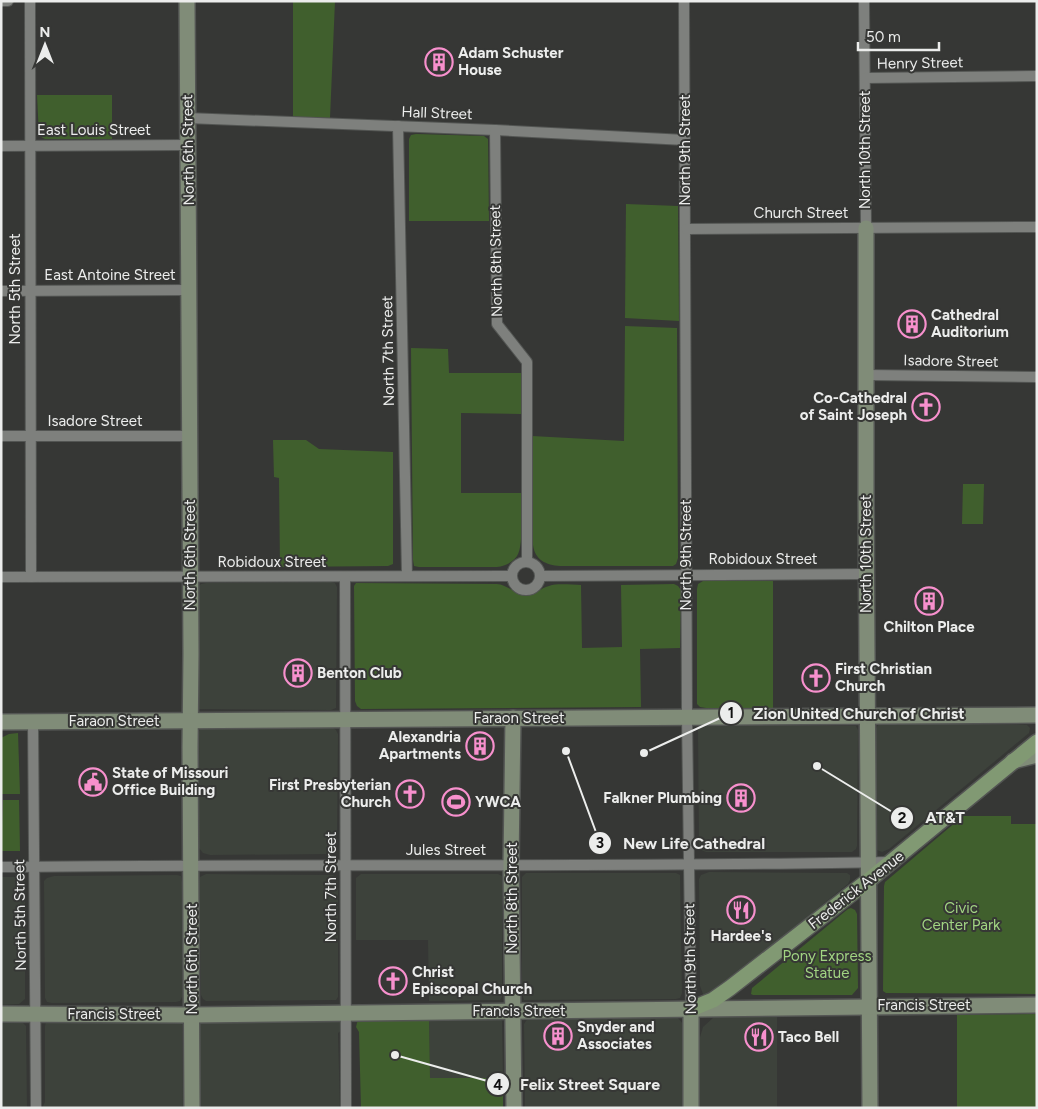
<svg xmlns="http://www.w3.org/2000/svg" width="1038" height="1109" font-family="Figtree,sans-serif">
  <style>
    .built { fill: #3d423b }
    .green { fill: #405f2d }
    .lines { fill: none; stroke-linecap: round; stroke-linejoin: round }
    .street-casing { stroke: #535553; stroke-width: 12 }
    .secondary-casing { stroke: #535553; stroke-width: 18 }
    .primary-casing { stroke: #535553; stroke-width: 18 }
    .street { stroke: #7e807d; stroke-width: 10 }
    .secondary { stroke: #808c78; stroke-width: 15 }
    .primary { stroke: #819973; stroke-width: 15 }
    .labels { text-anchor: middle; stroke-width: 4; stroke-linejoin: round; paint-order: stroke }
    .poi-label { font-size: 15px; font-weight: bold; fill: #ecedec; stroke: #363735; text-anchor: start }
    .street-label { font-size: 15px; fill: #ecedec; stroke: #363735 }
    .park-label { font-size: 15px; fill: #a1d482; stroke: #363735 }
    .leader { fill: none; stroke: #ecedec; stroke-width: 2 }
    .callout-dot { fill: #ecedec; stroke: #363735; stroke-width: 2 }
    .mark-label { font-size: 15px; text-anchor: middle; font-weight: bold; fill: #111 }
    .callout-label { font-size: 16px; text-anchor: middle; font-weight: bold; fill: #ecedec; stroke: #363735; stroke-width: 4; stroke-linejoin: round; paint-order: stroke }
  </style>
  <rect width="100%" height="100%" fill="#363735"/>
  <g class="built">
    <polygon points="331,582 335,583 337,587 336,708 331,710 199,709 198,705 198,587 201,584 206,583"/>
    <polygon points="886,723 1027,725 1030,728 1029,733 889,849 882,852 877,850 876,843 876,728 879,724"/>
    <polygon points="703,725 856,726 858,730 857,846 856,849 852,852 706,852 701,850 699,847 698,730"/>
    <polygon points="332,727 336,730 338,734 337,847 335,851 331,854 210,855 203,853 199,848 198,733 201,728"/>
    <polygon points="709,872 847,873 850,875 850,880 848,884 709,996 703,994 700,986 699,879 701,875"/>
    <polygon points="526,873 676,873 680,875 682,993 680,998 676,999 524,1000 522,993 522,877"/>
    <polygon points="206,874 333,875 336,877 338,882 338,997 336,1000 206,1001 203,999 201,995 199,881 200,877"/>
    <polygon points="361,874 498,874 502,876 502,997 500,1000 429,1001 428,940 356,940 356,878"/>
    <polygon points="177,875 181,876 182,882 182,997 180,1001 176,1002 52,1003 47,1002 45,998 44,881 47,878 54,876"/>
    <polygon points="1,877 21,877 25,880 25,999 19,1004 1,1005"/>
    <polygon points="777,1015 777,1108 700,1108 700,1037 703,1027 714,1017 720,1016"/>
    <polygon points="429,1017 500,1018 502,1021 503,1078 430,1079"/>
    <polygon points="533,1017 678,1018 683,1024 683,1108 525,1108 524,1024 528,1018"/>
    <polygon points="337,1018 343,1026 342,1030 338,1033 340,1108 200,1108 200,1024 202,1020"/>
    <polygon points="52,1020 181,1022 182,1025 183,1108 42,1108 45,1102 45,1026 46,1022"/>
    <polygon points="1,1021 21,1021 26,1026 27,1108 1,1108"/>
  </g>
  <g class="green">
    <polygon points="293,1 335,1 330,118 293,117"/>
    <polygon points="37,95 112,95 112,139 45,139 39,136"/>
    <polygon points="416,134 484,136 488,139 489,221 409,221 409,139 411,135"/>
    <polygon points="626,204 678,206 679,321 625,318"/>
    <path d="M625,326L677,328L678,558L676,564L673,566H560C546,565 535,560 533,545L532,436L624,441Z"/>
    <path d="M411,348L448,349L449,373H521V414L461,413V493H521C521,507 524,546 517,556C512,563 505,566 497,567H419L414,566L413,560Z"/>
    <polygon points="273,440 306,440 319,449 393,452 393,564 388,566 280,567 279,478 274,477"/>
    <polygon points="963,484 984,484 983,524 962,524"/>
    <polygon points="703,581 773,581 773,708 706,708 700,707 697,704 697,589 698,584"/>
    <path d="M356,583L497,584C508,585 516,595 527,595C536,595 540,588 549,586C558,583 571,585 581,585L582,648L622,647L621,585L674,584L678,586L681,590L680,648L640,649L641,707L361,709L357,706L355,701L354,586Z"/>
    <polygon points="18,733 20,794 2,794 1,738 9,734"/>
    <polygon points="3,800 19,800 20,851 1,851"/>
    <polygon points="963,816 1011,816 1011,824 1037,824 1037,994 886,993 883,991 884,886 885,882"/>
    <polygon points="851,908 855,910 857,914 858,988 852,995 753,995 751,994 752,988 848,909"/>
    <polygon points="1037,1014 1037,1108 957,1108 957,1015"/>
    <polygon points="429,1017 430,1078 503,1078 503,1108 361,1108 359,1032 356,1027 358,1019"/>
  </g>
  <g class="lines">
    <g class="street-casing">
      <g id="street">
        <polyline points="1,1 8,1"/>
        <polyline points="30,1 31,577"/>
        <polyline points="684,1 687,717 691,1009"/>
        <polyline points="864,1 866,228"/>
        <polyline points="865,78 1037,76"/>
        <polyline points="187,118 495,130 685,140"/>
        <polyline points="398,126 407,576"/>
        <polyline points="495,130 497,324 527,362 527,562"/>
        <polyline points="1,146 188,145"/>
        <polyline points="686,229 1037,227"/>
        <polyline points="1,291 189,290"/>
        <polyline points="866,375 1037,377"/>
        <polyline points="1,436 190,436"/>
        <circle cx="526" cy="576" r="14"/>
        <polyline points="540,576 866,574"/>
        <polyline points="1,577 512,576"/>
        <polyline points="345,577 346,1108"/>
        <polyline points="33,721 36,1108"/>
        <path d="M1,867C298,863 594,868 890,862"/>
      </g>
    </g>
    <g class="secondary-casing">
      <g id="secondary">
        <polyline points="187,1 191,654 190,747 192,1108"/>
        <polyline points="866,228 866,499 870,1108"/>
        <polyline points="513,718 511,865 514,1108"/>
        <polyline points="1,722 1037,715"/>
        <polyline points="1013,761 1037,755"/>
        <polyline points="1,1014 192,1015 1037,1005"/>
        <polyline points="691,1108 691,1009"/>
      </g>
    </g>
    <g class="primary-casing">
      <polyline id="primary" points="691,1009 713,1000 730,988 869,880 1037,742"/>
    </g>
    <use href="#street" class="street"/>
    <use href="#secondary" class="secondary"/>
    <use href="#primary" class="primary"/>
  </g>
  <defs>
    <g id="building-ring" transform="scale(1.4375)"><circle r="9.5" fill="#363735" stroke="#f790cd" stroke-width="1.5"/><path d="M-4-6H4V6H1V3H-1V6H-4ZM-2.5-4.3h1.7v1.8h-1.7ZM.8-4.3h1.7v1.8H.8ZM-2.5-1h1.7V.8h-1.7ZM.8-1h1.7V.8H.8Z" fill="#f790cd"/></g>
    <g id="church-ring" transform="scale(1.4375)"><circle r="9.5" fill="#363735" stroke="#f790cd" stroke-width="1.5"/><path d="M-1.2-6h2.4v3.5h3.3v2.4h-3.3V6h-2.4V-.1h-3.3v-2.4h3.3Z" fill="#f790cd"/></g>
    <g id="civic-ring" transform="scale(1.4375)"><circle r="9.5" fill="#363735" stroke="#f790cd" stroke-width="1.5"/><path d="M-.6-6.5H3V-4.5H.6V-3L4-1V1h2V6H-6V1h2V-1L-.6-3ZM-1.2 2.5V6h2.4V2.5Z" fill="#f790cd"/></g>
    <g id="stadium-ring" transform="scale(1.4375)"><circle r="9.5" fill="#363735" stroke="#f790cd" stroke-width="1.5"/><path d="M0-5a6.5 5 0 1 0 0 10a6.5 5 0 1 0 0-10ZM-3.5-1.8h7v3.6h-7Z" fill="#f790cd"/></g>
    <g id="restaurant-ring" transform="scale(1.4375)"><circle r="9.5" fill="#363735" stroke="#f790cd" stroke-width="1.5"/><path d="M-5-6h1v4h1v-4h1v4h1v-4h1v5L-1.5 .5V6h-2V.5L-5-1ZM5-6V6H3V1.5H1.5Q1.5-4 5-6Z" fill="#f790cd"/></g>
  </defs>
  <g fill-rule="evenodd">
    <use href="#building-ring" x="439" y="62"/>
    <use href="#building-ring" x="912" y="324"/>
    <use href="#church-ring" x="926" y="407"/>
    <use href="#building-ring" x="929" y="601"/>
    <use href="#building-ring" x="298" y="673"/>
    <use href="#church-ring" x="816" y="678"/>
    <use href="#building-ring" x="480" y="746"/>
    <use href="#civic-ring" x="93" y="782"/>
    <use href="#church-ring" x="410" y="794"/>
    <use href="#building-ring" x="741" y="798"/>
    <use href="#stadium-ring" x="456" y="802"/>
    <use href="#restaurant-ring" x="741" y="910"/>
    <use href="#church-ring" x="393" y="981"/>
    <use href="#building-ring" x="558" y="1036"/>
    <use href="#restaurant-ring" x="759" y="1037"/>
  </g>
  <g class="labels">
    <g class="poi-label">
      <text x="458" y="58">Adam Schuster<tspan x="458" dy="17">House</tspan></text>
      <text x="931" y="320">Cathedral<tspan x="931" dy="17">Auditorium</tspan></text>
      <text x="907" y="403" text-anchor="end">Co-Cathedral<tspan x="907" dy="17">of Saint Joseph</tspan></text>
      <text x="929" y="632" text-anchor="middle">Chilton Place</text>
      <text x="835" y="674">First Christian<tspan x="835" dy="17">Church</tspan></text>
      <text x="317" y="678">Benton Club</text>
      <text x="461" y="742" text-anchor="end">Alexandria<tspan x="461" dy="17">Apartments</tspan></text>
      <text x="112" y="778">State of Missouri<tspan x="112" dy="17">Office Building</tspan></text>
      <text x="391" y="790" text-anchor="end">First Presbyterian<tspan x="391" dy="17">Church</tspan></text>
      <text x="722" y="803" text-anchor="end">Falkner Plumbing</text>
      <text x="475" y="807">YWCA</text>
      <text x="741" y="941" text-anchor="middle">Hardee's</text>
      <text x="412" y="977">Christ<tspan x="412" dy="17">Episcopal Church</tspan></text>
      <text x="577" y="1032">Snyder and<tspan x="577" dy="17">Associates</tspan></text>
      <text x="778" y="1042">Taco Bell</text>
    </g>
    <g class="street-label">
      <text transform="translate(920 63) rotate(-1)" y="5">Henry Street</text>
      <text transform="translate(437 113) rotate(2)" y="5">Hall Street</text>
      <text x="94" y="135">East Louis Street</text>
      <text transform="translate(188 150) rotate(-91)" y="5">North 6th Street</text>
      <text transform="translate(685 150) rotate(-90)" y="5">North 9th Street</text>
      <text transform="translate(865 150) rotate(-90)" y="5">North 10th Street</text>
      <text x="801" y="218">Church Street</text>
      <text transform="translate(496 261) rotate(-91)" y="5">North 8th Street</text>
      <text x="110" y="280">East Antoine Street</text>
      <text transform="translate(15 289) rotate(-90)" y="5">North 5th Street</text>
      <text transform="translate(388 351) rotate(-91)" y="5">North 7th Street</text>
      <text transform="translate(951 361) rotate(1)" y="5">Isadore Street</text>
      <text x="95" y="426">Isadore Street</text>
      <text transform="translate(866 554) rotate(-90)" y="5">North 10th Street</text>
      <text transform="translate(190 555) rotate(-90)" y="5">North 6th Street</text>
      <text transform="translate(686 555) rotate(-90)" y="5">North 9th Street</text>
      <text x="763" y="564">Robidoux Street</text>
      <text x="272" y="567">Robidoux Street</text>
      <text x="519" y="723">Faraon Street</text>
      <text x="114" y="726">Faraon Street</text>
      <text x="446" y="855">Jules Street</text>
      <text transform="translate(331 887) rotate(-90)" y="5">North 7th Street</text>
      <text transform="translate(856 890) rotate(-38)" y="5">Frederick Avenue</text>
      <text transform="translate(512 898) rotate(-90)" y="5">North 8th Street</text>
      <text transform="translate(20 915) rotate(-91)" y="5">North 5th Street</text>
      <text transform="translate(192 959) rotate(-90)" y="5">North 6th Street</text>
      <text transform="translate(690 959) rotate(-91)" y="5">North 9th Street</text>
      <text x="924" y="1010">Francis Street</text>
      <text x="519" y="1016">Francis Street</text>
      <text x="114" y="1019">Francis Street</text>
    </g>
    <g class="park-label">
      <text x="961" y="913">Civic<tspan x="961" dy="17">Center Park</tspan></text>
      <text x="827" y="961">Pony Express<tspan x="827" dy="17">Statue</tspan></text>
    </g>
  </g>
  <path class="leader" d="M644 753L731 713M817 766L902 818M566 751L600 843M395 1055L498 1084"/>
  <g class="callout-dot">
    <circle cx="644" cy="753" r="5"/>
    <circle cx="817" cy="766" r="5"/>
    <circle cx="566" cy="751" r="5"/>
    <circle cx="395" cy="1055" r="5"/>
    <circle cx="731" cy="713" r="12"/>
    <circle cx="902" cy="818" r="12"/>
    <circle cx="600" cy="843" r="12"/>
    <circle cx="498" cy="1084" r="12"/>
  </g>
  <g class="mark-label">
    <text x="731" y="718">1</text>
    <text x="902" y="823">2</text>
    <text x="600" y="848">3</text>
    <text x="498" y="1090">4</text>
  </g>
  <g class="callout-label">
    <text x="859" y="719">Zion United Church of Christ</text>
    <text x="945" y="823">AT&amp;T</text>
    <text x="694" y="849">New Life Cathedral</text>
    <text x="590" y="1090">Felix Street Square</text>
  </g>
  <rect width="1038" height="1109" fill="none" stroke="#ecedec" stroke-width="5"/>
  <g transform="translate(45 45)" stroke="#363735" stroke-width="4" paint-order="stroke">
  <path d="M0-4L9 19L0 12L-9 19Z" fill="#ecedec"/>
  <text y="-8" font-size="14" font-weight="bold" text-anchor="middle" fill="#ecedec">N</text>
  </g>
  <path d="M858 42v8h81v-8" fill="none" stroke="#ecedec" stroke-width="2.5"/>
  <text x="866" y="42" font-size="15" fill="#ecedec" stroke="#363735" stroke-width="4" paint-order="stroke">50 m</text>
</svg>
